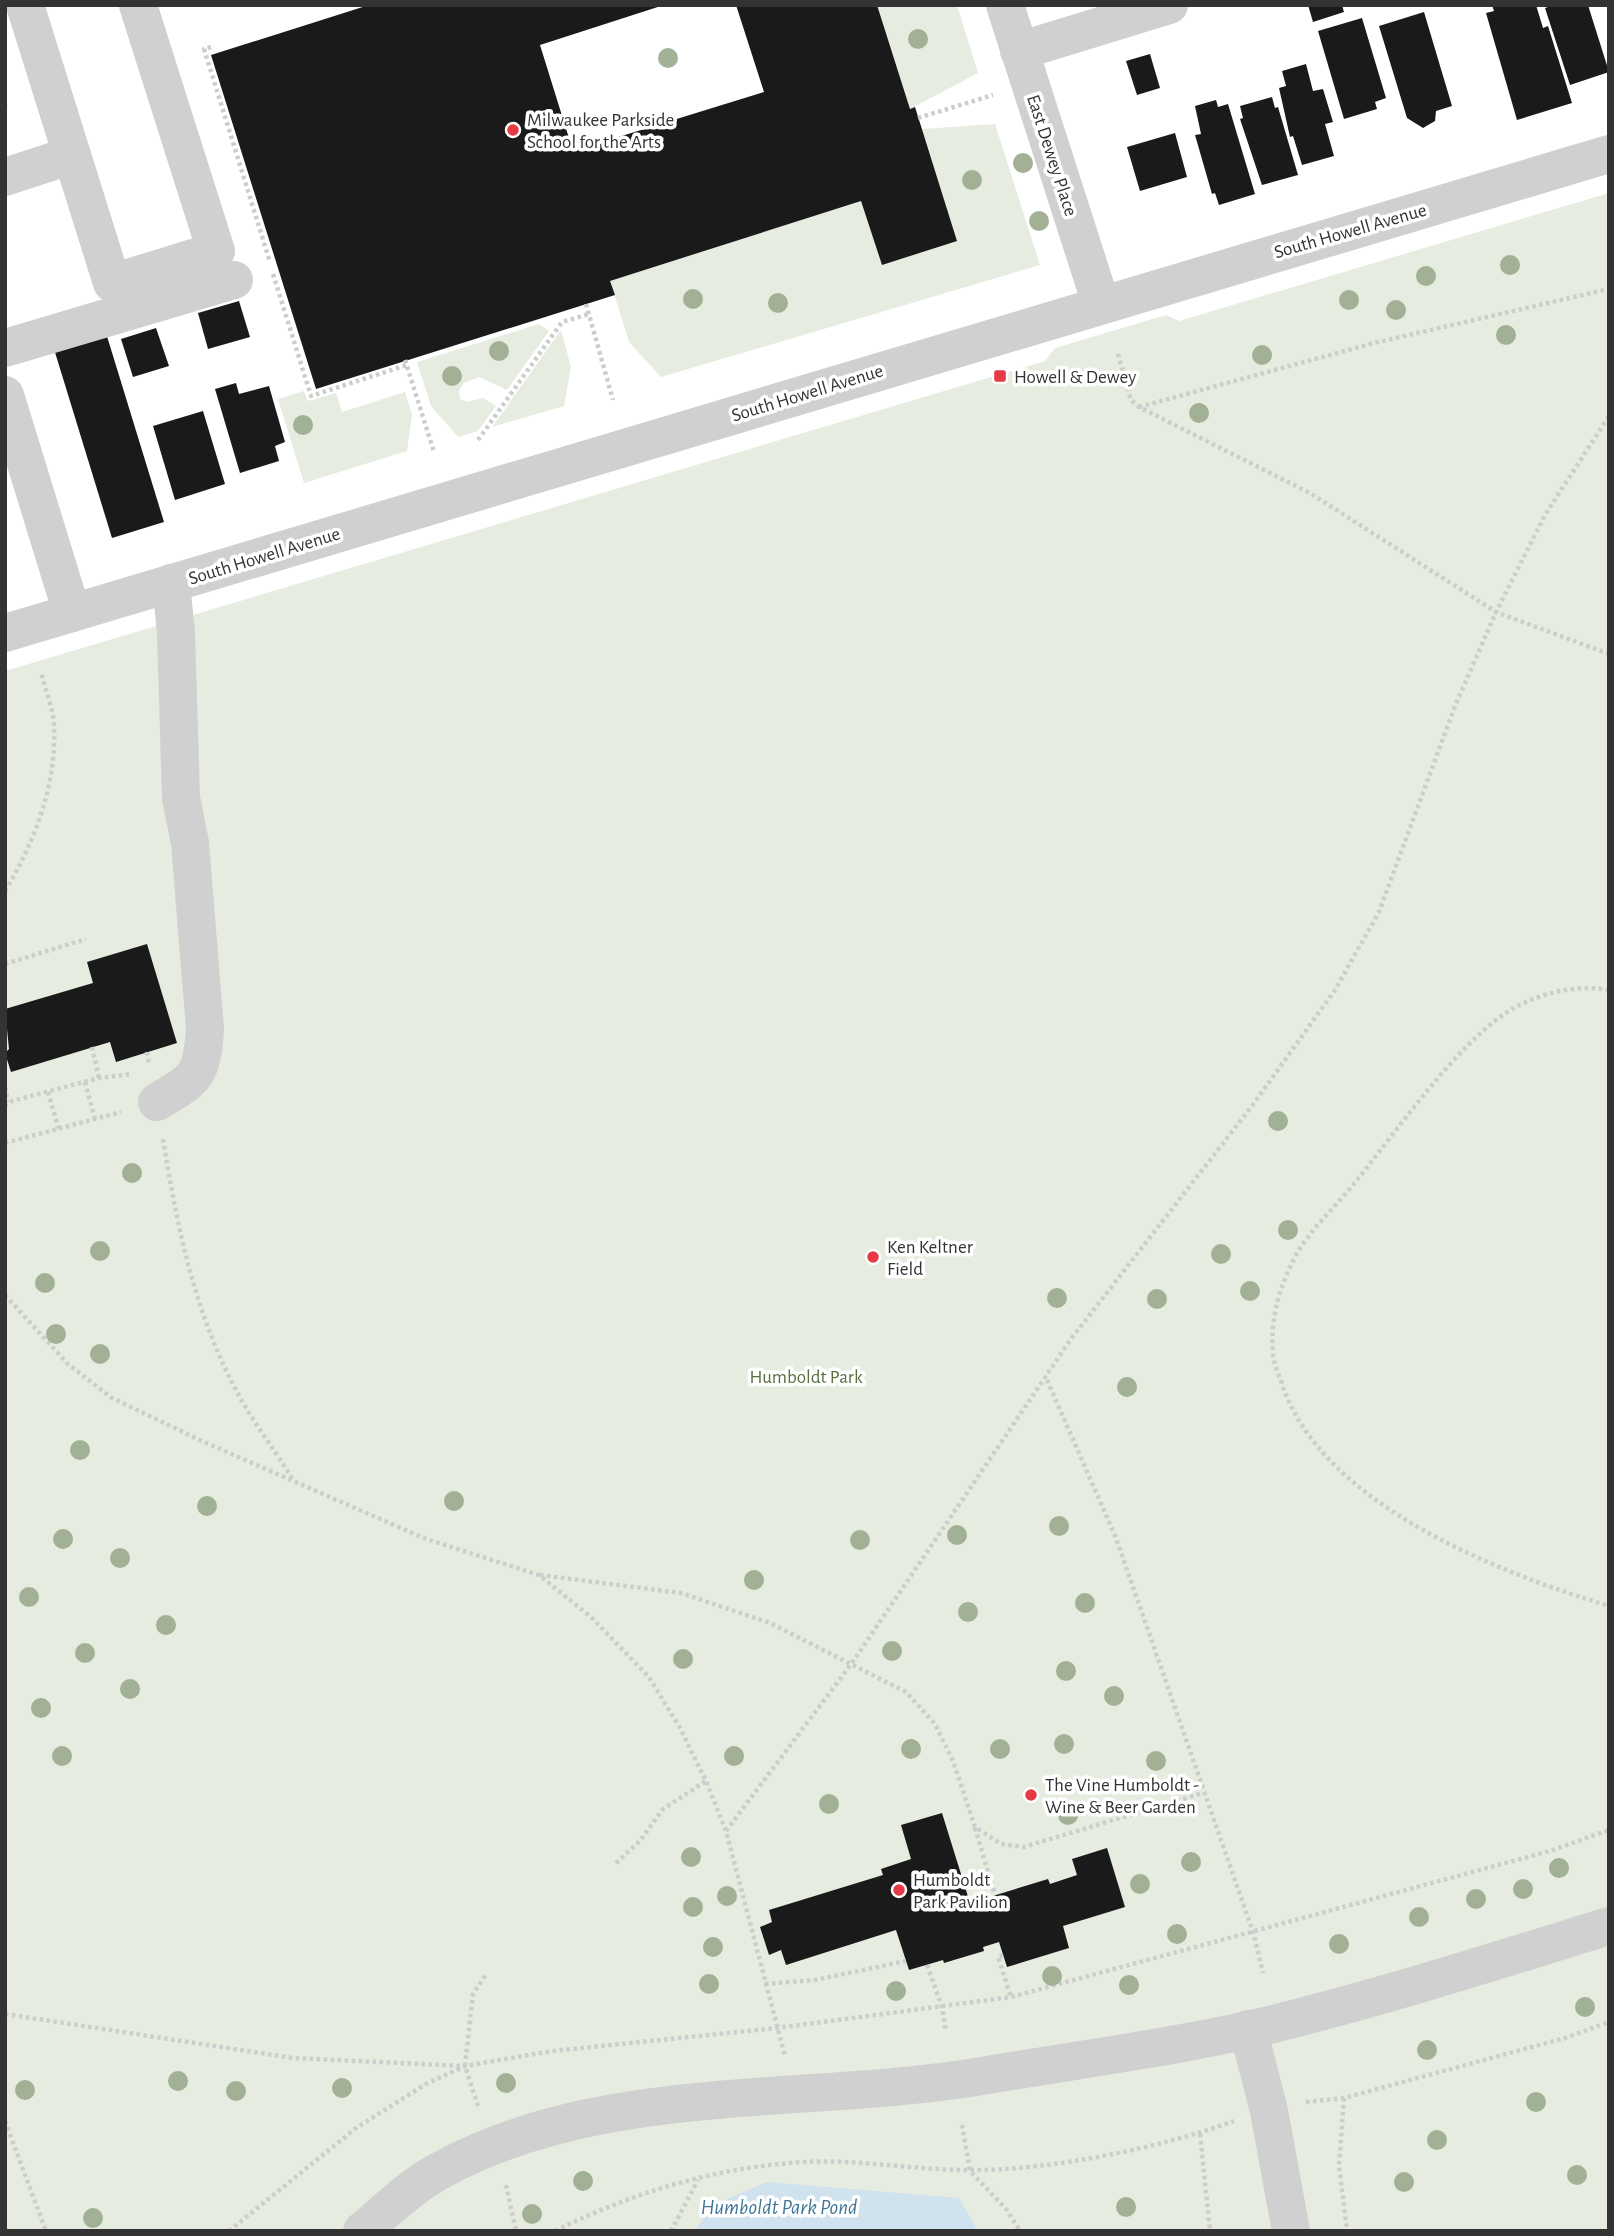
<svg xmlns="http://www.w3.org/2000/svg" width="1614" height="2236" font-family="'Alegreya Sans',sans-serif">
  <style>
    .green { fill: #e6ecdf }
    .water { fill: #cfe2ee }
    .building { fill: #1a1a1a }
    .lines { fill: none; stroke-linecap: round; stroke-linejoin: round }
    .path { stroke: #cdcdcd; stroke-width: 4.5; stroke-dasharray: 3.5 3.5; stroke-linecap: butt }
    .minor { stroke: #d0d0d0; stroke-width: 38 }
    .tree { fill: #a2b095 }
    .poi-dot { fill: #e63946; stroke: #fff; stroke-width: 2.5 }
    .labels { text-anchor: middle; stroke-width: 7; stroke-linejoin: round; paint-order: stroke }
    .poi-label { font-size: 19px; fill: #333; stroke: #fff; text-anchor: start }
    .street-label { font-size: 19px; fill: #333; stroke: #fff }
    .park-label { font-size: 19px; fill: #56703f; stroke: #fff }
    .water-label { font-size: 21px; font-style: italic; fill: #3f7597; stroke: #fff }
  </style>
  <rect width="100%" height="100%" fill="#fff"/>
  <g class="green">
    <polygon points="877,5 957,5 978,73 910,109"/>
    <polygon points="995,124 1040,265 661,377 629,342 610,281 861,201 882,265 957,241 922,129"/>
    <polygon points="1609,193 1609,2231 5,2231 5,671 1045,361 1055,348 1166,315 1179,321"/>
    <polygon points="539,324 549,331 507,390 479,377 464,383 459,391 460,399 467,402 483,398 496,406 478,431 458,437 431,406 417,362"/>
    <polygon points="561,330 571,367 564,406 492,427"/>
    <polygon points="304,391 308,401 336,393 342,412 405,392 412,415 407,451 304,483 278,399"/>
  </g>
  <polygon class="water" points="766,2182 959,2198 978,2231 694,2231 714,2205"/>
  <g class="building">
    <polygon points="369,5 664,5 540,45 573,151 764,92 736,5 877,5 910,109 915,107 957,241 882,265 861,201 610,281 615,295 316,389 211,55"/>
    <polygon points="1308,5 1342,5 1344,12 1313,22"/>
    <polygon points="1492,5 1536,5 1543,28 1548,26 1572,103 1517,120 1486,13 1494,11"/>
    <polygon points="1554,5 1588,5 1609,72 1570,85 1545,8"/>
    <polygon points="1424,12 1452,106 1436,111 1435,121 1423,128 1407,118 1379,26"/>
    <polygon points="1362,18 1386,98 1375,102 1377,109 1344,119 1318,31"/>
    <polygon points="1150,54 1160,88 1137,95 1126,61"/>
    <polygon points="1306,64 1313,91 1323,89 1333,122 1325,124 1334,156 1302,165 1293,136 1290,137 1279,88 1286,86 1282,71"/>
    <polygon points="1272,97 1275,108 1278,107 1298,175 1262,185 1240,119 1243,118 1240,106"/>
    <polygon points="1216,100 1218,107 1228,104 1255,194 1219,205 1215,193 1212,194 1195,135 1201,134 1195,106"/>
    <polygon points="1175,133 1187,177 1140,191 1127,147"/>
    <polygon points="239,301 250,337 208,349 198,313"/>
    <polygon points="156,328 169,366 133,377 121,339"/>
    <polygon points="106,333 164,522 112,538 54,349"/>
    <polygon points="236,383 239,394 269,386 285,442 275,446 279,461 240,473 215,389"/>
    <polygon points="203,411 225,484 175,500 153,426"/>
    <polygon points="147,944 177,1043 116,1062 110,1042 11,1072 5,1053 9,1049 5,1009 93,983 87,962"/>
    <polygon points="942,1813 970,1903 1048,1879 1050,1884 1077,1875 1072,1859 1107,1848 1125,1907 1063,1926 1069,1948 1007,1967 999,1942 983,1947 984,1951 944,1963 943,1960 909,1970 896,1930 786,1965 781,1950 769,1955 760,1927 772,1922 769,1910 883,1875 881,1869 911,1859 901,1825"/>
  </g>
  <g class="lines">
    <g class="path">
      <polyline points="211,47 204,49 270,262"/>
      <polyline points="5,104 5,111"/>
      <polyline points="918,118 993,95"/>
      <polyline points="273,274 311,396 407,365"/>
      <polyline points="586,304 613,400"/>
      <polyline points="1118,354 1131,400 1139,407 1310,493 1496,612 1609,654"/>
      <polyline points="405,360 434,452"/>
      <polyline points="1139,407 1374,343 1609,289"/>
      <polyline points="478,440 562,322 589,314"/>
      <path d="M5,891C35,841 57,784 54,725C53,708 45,689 41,672"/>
      <polyline points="5,964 86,939"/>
      <path d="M1609,990C1578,984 1540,993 1512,1009C1457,1042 1395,1134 1353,1185C1335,1207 1310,1230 1296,1255C1279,1287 1270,1319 1273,1356C1274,1364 1278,1373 1281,1381C1319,1503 1496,1572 1609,1606"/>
      <polyline points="92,1047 99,1078"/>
      <polyline points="147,1052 149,1064"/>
      <polyline points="85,1082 95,1119"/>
      <polyline points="5,1087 8,1102"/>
      <polyline points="48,1092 59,1130"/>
      <polyline points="5,1106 8,1102 99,1078 132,1074"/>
      <path d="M163,1139C177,1226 194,1311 236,1390C252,1421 275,1450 293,1480"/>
      <polyline points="5,1143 121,1112"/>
      <polyline points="5,1295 68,1364 112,1398 204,1442 426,1539 539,1575 591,1617 649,1677 680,1728 706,1781 726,1831 785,2056"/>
      <polyline points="1047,1380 1116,1538 1253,1932 1263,1973"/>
      <polyline points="540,1575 681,1593 770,1623 906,1692 935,1724 953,1761 975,1827 1001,1844 1024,1847 1203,1793"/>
      <polyline points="975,1828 995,1895"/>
      <polyline points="726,1831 852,1663 1071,1339 1252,1106 1335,990 1379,912 1455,706 1496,612 1545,515 1609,416"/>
      <polyline points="616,1863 640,1841 663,1809 706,1781"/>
      <polyline points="1003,1955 998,1957 1011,1997"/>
      <polyline points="927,1965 942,2007 946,2032"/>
      <polyline points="765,1984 815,1980 906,1961"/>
      <polyline points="5,2014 293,2058 464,2066"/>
      <polyline points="1344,2098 1339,2166 1347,2231"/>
      <polyline points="1306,2102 1344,2098 1565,2038 1609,2022"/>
      <polyline points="478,2106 465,2066 473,1994 487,1973"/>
      <polyline points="5,2121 46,2231"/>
      <polyline points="962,2125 970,2171 1007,2210 1020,2231"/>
      <polyline points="1200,2134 1210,2231"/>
      <polyline points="506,2185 516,2231"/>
      <polyline points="229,2231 356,2128 426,2084 465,2066 552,2051 777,2028 1011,1997 1550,1851 1609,1830"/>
      <path d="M555,2231C633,2192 718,2167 804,2162C859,2159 914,2170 969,2170C1046,2171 1161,2148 1234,2121"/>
      <polyline points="671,2231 698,2180"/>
    </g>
    <g class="minor">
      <polyline points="25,5 112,283 216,251 138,5"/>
      <polyline points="1005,5 1101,304"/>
      <polyline points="1019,51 1169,5"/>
      <polyline points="5,177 72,155"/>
      <polyline points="5,348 234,280"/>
      <polyline points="5,395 72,613"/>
      <polyline points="5,633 1609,154"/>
      <path d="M157,1102C196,1079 202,1076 205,1029L190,843L181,798L176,633L171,583"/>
      <polyline points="1248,2029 1269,2111 1291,2231"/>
      <path d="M362,2231C385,2212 408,2189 434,2174C596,2081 803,2106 982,2076C1080,2059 1180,2047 1277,2023C1389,1995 1499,1960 1609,1926"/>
    </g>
  </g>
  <g class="tree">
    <circle cx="918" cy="39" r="10"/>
    <circle cx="668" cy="58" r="10"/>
    <circle cx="1023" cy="163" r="10"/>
    <circle cx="972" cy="180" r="10"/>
    <circle cx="1039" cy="221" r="10"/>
    <circle cx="1510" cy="265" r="10"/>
    <circle cx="1426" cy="276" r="10"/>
    <circle cx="693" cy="299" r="10"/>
    <circle cx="1349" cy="300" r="10"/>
    <circle cx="778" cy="303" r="10"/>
    <circle cx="1396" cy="310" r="10"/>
    <circle cx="1506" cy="335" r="10"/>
    <circle cx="499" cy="351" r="10"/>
    <circle cx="1262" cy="355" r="10"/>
    <circle cx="452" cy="376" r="10"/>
    <circle cx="1199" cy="413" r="10"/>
    <circle cx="303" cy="425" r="10"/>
    <circle cx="1278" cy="1121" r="10"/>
    <circle cx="132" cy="1173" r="10"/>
    <circle cx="1288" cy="1230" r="10"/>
    <circle cx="100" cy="1251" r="10"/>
    <circle cx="1221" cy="1254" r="10"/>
    <circle cx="45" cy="1283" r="10"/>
    <circle cx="1250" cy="1291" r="10"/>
    <circle cx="1057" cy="1298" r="10"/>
    <circle cx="1157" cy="1299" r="10"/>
    <circle cx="56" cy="1334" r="10"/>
    <circle cx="100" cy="1354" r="10"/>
    <circle cx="1127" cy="1387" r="10"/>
    <circle cx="80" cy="1450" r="10"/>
    <circle cx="454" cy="1501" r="10"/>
    <circle cx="207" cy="1506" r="10"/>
    <circle cx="1059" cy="1526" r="10"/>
    <circle cx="957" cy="1535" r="10"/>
    <circle cx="63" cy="1539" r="10"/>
    <circle cx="860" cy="1540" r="10"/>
    <circle cx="120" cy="1558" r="10"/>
    <circle cx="754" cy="1580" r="10"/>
    <circle cx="29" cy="1597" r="10"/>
    <circle cx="1085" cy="1603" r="10"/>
    <circle cx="968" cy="1612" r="10"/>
    <circle cx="166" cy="1625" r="10"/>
    <circle cx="892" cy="1651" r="10"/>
    <circle cx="85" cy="1653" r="10"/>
    <circle cx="683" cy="1659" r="10"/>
    <circle cx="1066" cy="1671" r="10"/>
    <circle cx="130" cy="1689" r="10"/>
    <circle cx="1114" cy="1696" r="10"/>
    <circle cx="41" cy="1708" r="10"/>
    <circle cx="1064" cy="1744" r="10"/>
    <circle cx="911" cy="1749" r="10"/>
    <circle cx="1000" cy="1749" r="10"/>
    <circle cx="62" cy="1756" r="10"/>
    <circle cx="734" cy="1756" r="10"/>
    <circle cx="1156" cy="1761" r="10"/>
    <circle cx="829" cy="1804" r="10"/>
    <circle cx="1068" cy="1815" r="10"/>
    <circle cx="691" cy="1857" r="10"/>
    <circle cx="1191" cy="1862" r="10"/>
    <circle cx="1559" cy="1868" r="10"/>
    <circle cx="1140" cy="1884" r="10"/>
    <circle cx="1523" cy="1889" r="10"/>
    <circle cx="727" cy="1896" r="10"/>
    <circle cx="1476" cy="1899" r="10"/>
    <circle cx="693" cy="1907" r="10"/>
    <circle cx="1419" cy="1917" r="10"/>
    <circle cx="1177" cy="1934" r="10"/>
    <circle cx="1339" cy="1944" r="10"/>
    <circle cx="713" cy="1947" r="10"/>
    <circle cx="1052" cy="1976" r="10"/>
    <circle cx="709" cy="1984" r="10"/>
    <circle cx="1129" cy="1985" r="10"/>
    <circle cx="896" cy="1991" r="10"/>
    <circle cx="1585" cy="2007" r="10"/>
    <circle cx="1427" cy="2050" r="10"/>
    <circle cx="178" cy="2081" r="10"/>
    <circle cx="506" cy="2083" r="10"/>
    <circle cx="342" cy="2088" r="10"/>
    <circle cx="25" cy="2090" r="10"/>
    <circle cx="236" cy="2091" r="10"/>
    <circle cx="1536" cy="2102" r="10"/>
    <circle cx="1437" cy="2140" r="10"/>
    <circle cx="1577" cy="2175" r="10"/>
    <circle cx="583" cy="2181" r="10"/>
    <circle cx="1404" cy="2182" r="10"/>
    <circle cx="1126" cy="2207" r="10"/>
    <circle cx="532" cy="2214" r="10"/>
    <circle cx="93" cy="2218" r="10"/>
  </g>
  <g class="poi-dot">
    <circle cx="513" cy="130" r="7"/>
    <rect x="993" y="369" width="14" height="14" rx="3.5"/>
    <circle cx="873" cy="1257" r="7"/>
    <circle cx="1031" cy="1795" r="7"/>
    <circle cx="899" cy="1890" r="7"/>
  </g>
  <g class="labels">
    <g class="poi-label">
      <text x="527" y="126">Milwaukee Parkside<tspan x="527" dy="22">School for the Arts</tspan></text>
      <text x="1014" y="383">Howell &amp; Dewey</text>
      <text x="887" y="1253">Ken Keltner<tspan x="887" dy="22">Field</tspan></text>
      <text x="1045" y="1791">The Vine Humboldt -<tspan x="1045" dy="22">Wine &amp; Beer Garden</tspan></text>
      <text x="913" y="1886">Humboldt<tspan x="913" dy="22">Park Pavilion</tspan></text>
    </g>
    <g class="street-label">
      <text transform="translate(1053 155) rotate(72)" y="7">East Dewey Place</text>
      <text transform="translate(1350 230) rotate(-16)" y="7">South Howell Avenue</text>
      <text transform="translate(807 392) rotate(-17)" y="7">South Howell Avenue</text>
      <text transform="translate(264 555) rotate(-17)" y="7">South Howell Avenue</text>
    </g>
    <g class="park-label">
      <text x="806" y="1383">Humboldt Park</text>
    </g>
    <g class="water-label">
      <text x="779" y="2214">Humboldt Park Pond</text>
    </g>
  </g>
  <rect width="1614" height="2236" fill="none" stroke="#333333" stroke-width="14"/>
</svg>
